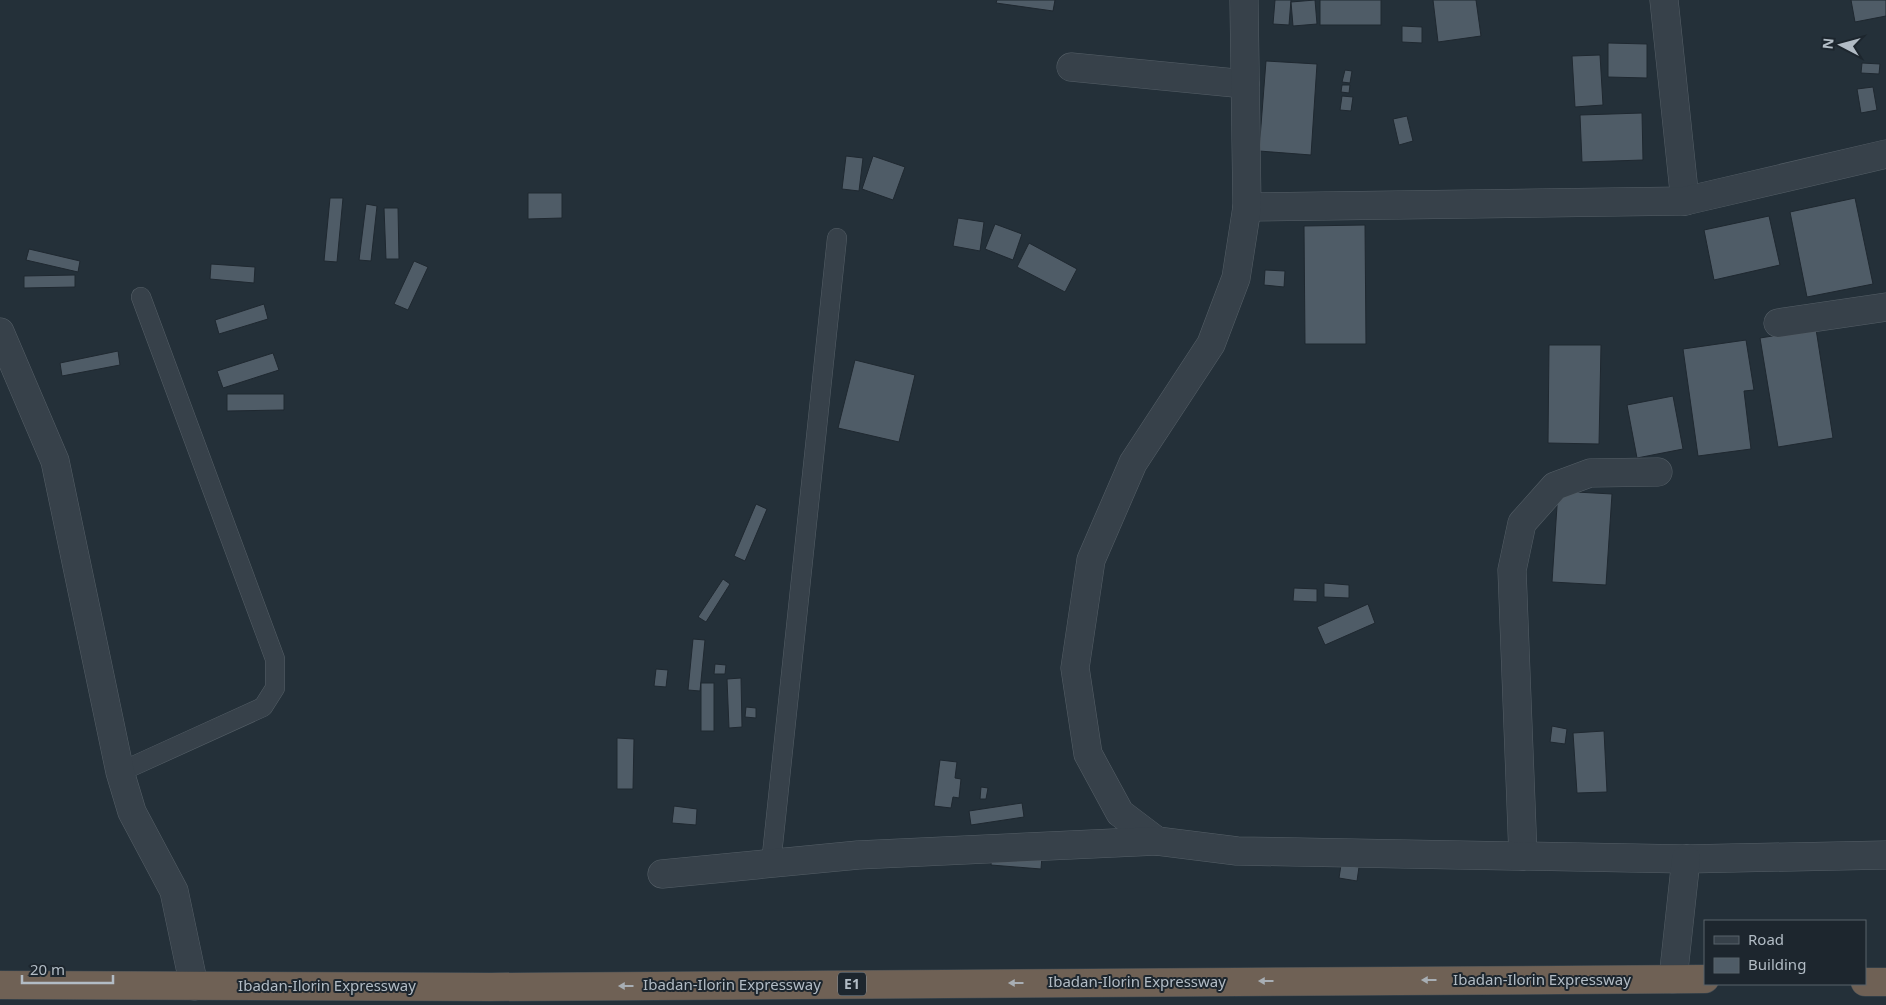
<svg xmlns="http://www.w3.org/2000/svg" width="1886" height="1005" font-family="'Noto Sans',sans-serif">
  <style>
    .building { fill: #4f5c67; stroke: #1f2830 }
    .lines { fill: none; stroke-linecap: round; stroke-linejoin: round }
    .service-casing { stroke: #555f67; stroke-width: 20 }
    .minor-casing { stroke: #555f67; stroke-width: 29 }
    .motorway-casing { stroke: #424c54; stroke-width: 29 }
    .service { stroke: #37414a; stroke-width: 19 }
    .minor { stroke: #37414a; stroke-width: 28 }
    .motorway { stroke: #6f6155; stroke-width: 28 }
    .oneway { fill: #a8aeb4 }
    .labels { text-anchor: middle; stroke-width: 4; stroke-linejoin: round; paint-order: stroke }
    .shield { fill: #1d262e; stroke: #858f98; stroke-width: 1 }
    .shield-label { font-size: 14px; font-weight: bold; fill: #b2bcc5 }
    .street-label { font-size: 15px; fill: #b2bcc5; stroke: #1d262e }
  </style>
  <rect width="100%" height="100%" fill="#243039"/>
  <g class="building">
    <polygon points="997,0 1055,0 1053,11 996,3"/>
    <polygon points="1275,0 1291,0 1289,25 1273,24"/>
    <polygon points="1315,0 1317,24 1293,26 1291,2"/>
    <rect x="1320" y="0" width="61" height="25"/>
    <polygon points="1433,0 1476,0 1481,36 1438,42"/>
    <polygon points="1851,0 1886,0 1886,16 1855,22"/>
    <polygon points="1402,26 1422,27 1422,43 1402,42"/>
    <polygon points="1608,43 1647,44 1647,78 1608,77"/>
    <polygon points="1600,55 1603,105 1575,107 1572,56"/>
    <polygon points="1266,61 1317,64 1311,155 1259,151"/>
    <polygon points="1862,63 1880,64 1879,74 1861,73"/>
    <polygon points="1345,70 1352,71 1350,83 1342,82"/>
    <polygon points="1342,85 1350,85 1349,93 1341,92"/>
    <polygon points="1873,87 1877,110 1861,113 1857,89"/>
    <polygon points="1342,96 1353,97 1351,111 1340,110"/>
    <polygon points="1642,113 1643,160 1582,162 1580,115"/>
    <polygon points="1407,116 1413,141 1399,145 1393,119"/>
    <polygon points="846,156 863,158 859,191 842,189"/>
    <polygon points="873,156 905,167 893,200 862,189"/>
    <polygon points="528,193 562,193 562,218 528,219"/>
    <polygon points="330,198 343,198 337,262 324,261"/>
    <polygon points="1855,198 1873,284 1807,297 1790,212"/>
    <polygon points="366,204 377,206 371,261 359,260"/>
    <polygon points="384,208 398,208 399,259 386,259"/>
    <polygon points="1769,216 1780,265 1714,280 1704,230"/>
    <polygon points="958,218 984,222 980,251 953,246"/>
    <polygon points="995,224 1022,234 1013,260 985,249"/>
    <polygon points="1365,225 1366,344 1305,344 1304,226"/>
    <polygon points="1029,243 1077,269 1065,292 1017,267"/>
    <polygon points="29,249 80,261 78,272 26,260"/>
    <polygon points="414,261 428,267 408,310 394,304"/>
    <polygon points="211,264 255,267 254,283 210,279"/>
    <polygon points="1265,270 1285,271 1284,287 1264,285"/>
    <polygon points="75,275 75,287 24,288 24,276"/>
    <polygon points="264,304 268,319 219,334 215,320"/>
    <polygon points="1816,329 1833,438 1778,447 1760,338"/>
    <polygon points="1746,340 1754,390 1744,391 1751,449 1698,456 1683,349"/>
    <polygon points="1549,345 1601,345 1599,444 1548,443"/>
    <polygon points="118,351 120,365 62,376 60,363"/>
    <polygon points="273,353 279,370 223,388 217,371"/>
    <polygon points="855,360 915,375 899,442 838,428"/>
    <polygon points="227,394 284,394 284,410 227,411"/>
    <polygon points="1673,396 1683,449 1637,458 1627,405"/>
    <polygon points="1558,491 1612,494 1606,585 1552,582"/>
    <polygon points="756,504 767,509 745,561 734,556"/>
    <polygon points="723,579 730,584 706,622 698,617"/>
    <polygon points="1324,583 1349,585 1349,598 1324,597"/>
    <polygon points="1294,588 1317,589 1317,602 1293,601"/>
    <polygon points="1368,604 1375,623 1325,645 1317,627"/>
    <polygon points="693,639 705,640 700,691 688,690"/>
    <polygon points="715,664 726,665 725,674 714,674"/>
    <polygon points="656,669 668,670 666,687 654,686"/>
    <polygon points="741,678 742,727 729,728 727,679"/>
    <rect x="701" y="683" width="13" height="48"/>
    <polygon points="746,707 756,708 756,718 745,717"/>
    <polygon points="1552,726 1567,729 1565,744 1550,742"/>
    <polygon points="1604,731 1607,792 1577,793 1573,733"/>
    <polygon points="617,738 634,739 633,789 617,789"/>
    <polygon points="940,760 957,762 955,778 961,779 959,798 953,797 951,808 934,806"/>
    <polygon points="981,787 988,788 986,799 980,799"/>
    <polygon points="1022,803 1024,817 971,825 969,811"/>
    <polygon points="674,806 697,809 696,825 672,823"/>
    <polygon points="992,853 1042,856 1041,869 991,865"/>
    <polygon points="1341,865 1359,867 1357,881 1339,878"/>
  </g>
  <g class="lines">
    <g class="service-casing">
      <g id="service">
        <polyline points="120,772 263,707 275,688 275,659 141,297"/>
        <polyline points="771,864 837,238"/>
      </g>
    </g>
    <g class="minor-casing">
      <g id="minor">
        <polyline points="1664,0 1685,201"/>
        <polyline points="1071,67 1245,84"/>
        <polyline points="1247,207 1685,201 1886,154"/>
        <polyline points="1778,323 1886,307"/>
        <polyline points="0,332 55,461 120,772 132,812 174,891 194,986"/>
        <polyline points="1157,841 1120,813 1088,754 1075,668 1091,560 1133,463 1211,344 1236,278 1247,207 1244,0"/>
        <polyline points="1523,856 1512,570 1522,523 1555,486 1590,473 1658,472"/>
        <polyline points="662,874 858,855 1157,841 1237,851 1686,859 1886,855"/>
        <polyline points="1673,979 1686,859"/>
      </g>
    </g>
    <g class="motorway-casing">
      <g id="motorway">
        <polyline points="1865,982 1886,982"/>
        <polyline points="0,985 490,987 1705,979"/>
      </g>
    </g>
    <use href="#service" class="service"/>
    <use href="#minor" class="minor"/>
    <use href="#motorway" class="motorway"/>
  </g>
  <defs><path id="oneway-solid" d="M-6-.8H1V-3.2L6.5 0L1 3.2V.8H-6Z" transform="scale(1.25)"/></defs>
  <g class="oneway">
    <use href="#oneway-solid" transform="translate(1429 980) rotate(180)"/>
    <use href="#oneway-solid" transform="translate(1266 981) rotate(180)"/>
    <use href="#oneway-solid" transform="translate(1016 983) rotate(180)"/>
    <use href="#oneway-solid" transform="translate(626 986) rotate(180)"/>
  </g>
  <g class="labels">
    <rect class="shield" x="838" y="972.5" width="28" height="23" rx="4"/>
    <g class="shield-label">
      <text x="852" y="989">E1</text>
    </g>
    <g class="street-label">
      <text x="1542" y="985">Ibadan-Ilorin Expressway</text>
      <text x="1137" y="987">Ibadan-Ilorin Expressway</text>
      <text x="732" y="990">Ibadan-Ilorin Expressway</text>
      <text x="327" y="991">Ibadan-Ilorin Expressway</text>
    </g>
  </g>
  <rect x="1704" y="920" width="162" height="65" fill="#1d262e" stroke="#59626a"/>
  <rect x="1714" y="936" width="25" height="8" fill="#37414a" stroke="#59626a"/>
  <text x="1748" y="945" font-size="15" fill="#b2bcc5">Road</text>
  <rect x="1714" y="958" width="25" height="15" fill="#4f5c67" stroke="#59626a"/>
  <text x="1748" y="970" font-size="15" fill="#b2bcc5">Building</text>
  <g transform="translate(1841 45) rotate(276)" stroke="#1d262e" stroke-width="4" paint-order="stroke">
  <path d="M0-4L9 19L0 12L-9 19Z" fill="#b2bcc5"/>
  <text y="-8" font-size="14" font-weight="bold" text-anchor="middle" fill="#b2bcc5">N</text>
  </g>
  <path d="M22 975v8h91v-8" fill="none" stroke="#b2bcc5" stroke-width="2.5"/>
  <text x="30" y="975" font-size="15" fill="#b2bcc5" stroke="#1d262e" stroke-width="4" paint-order="stroke">20 m</text>
</svg>
